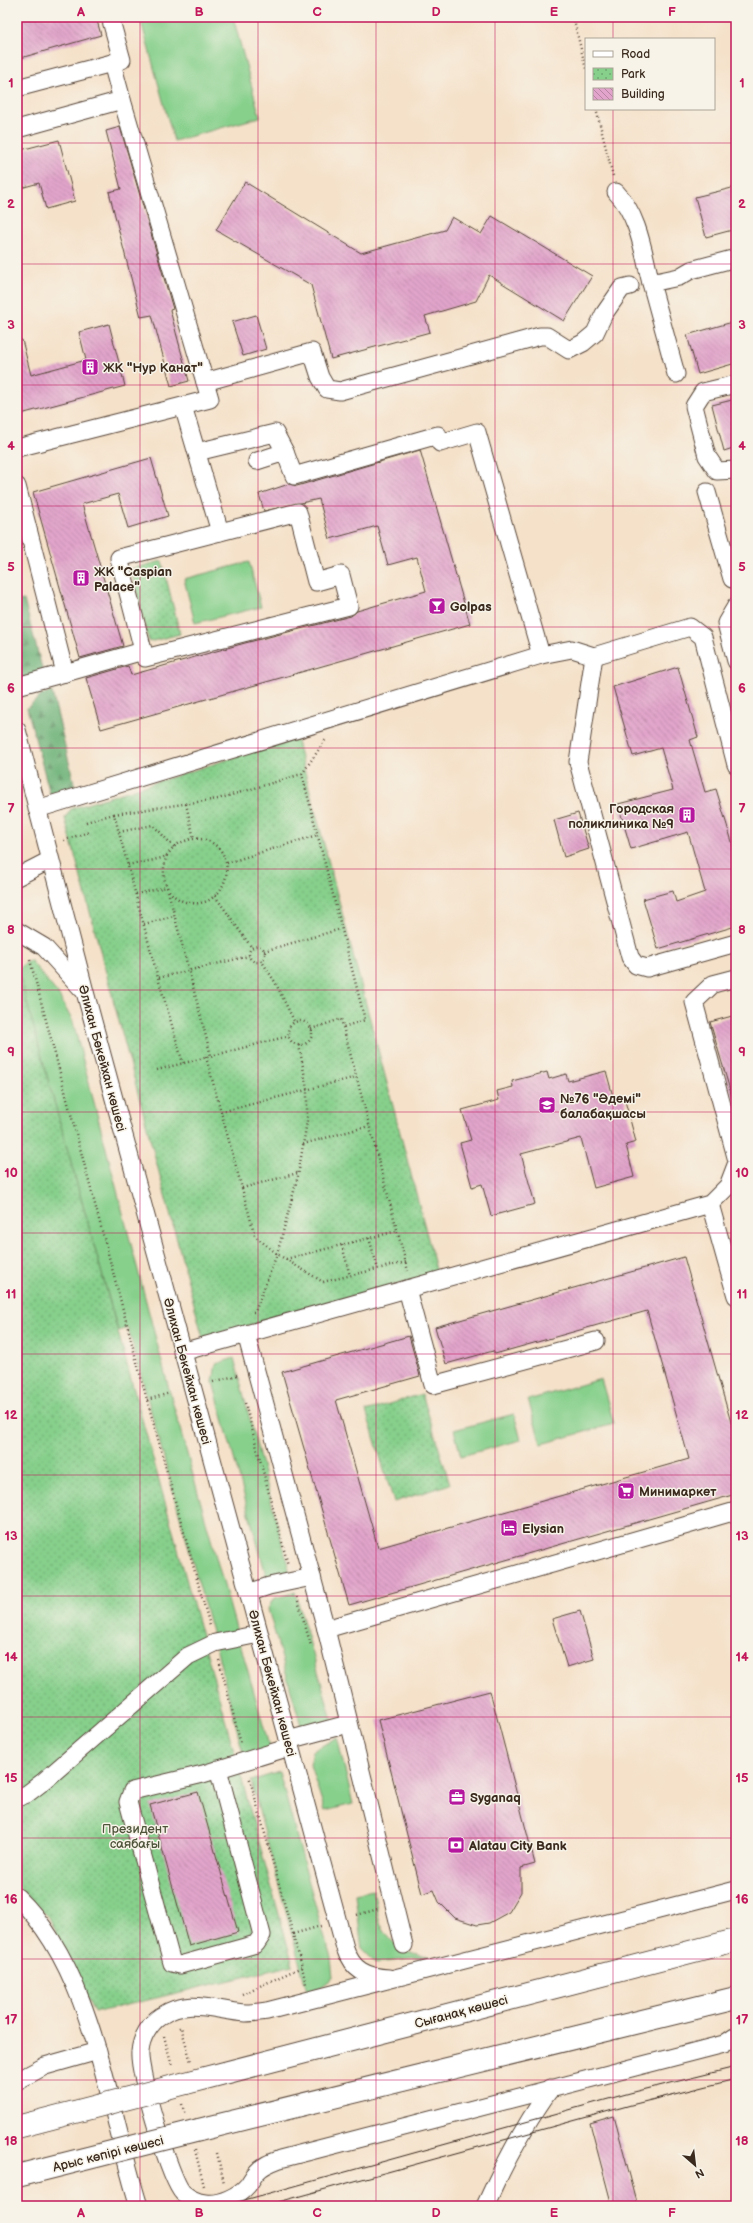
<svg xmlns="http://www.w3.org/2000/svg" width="753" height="2223" font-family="'Balsamiq Sans',sans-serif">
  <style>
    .grass { fill: #87d08c; stroke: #617d55 }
    .forest { fill: url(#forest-firs); stroke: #546e4b }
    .park { fill: url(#park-dots); stroke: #617d55 }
    .building { fill: url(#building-back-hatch) }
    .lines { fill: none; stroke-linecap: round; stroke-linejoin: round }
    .minor-casing { stroke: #574538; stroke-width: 19 }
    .major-casing { stroke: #574538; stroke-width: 24 }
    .path { stroke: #574538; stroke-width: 2.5; stroke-dasharray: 1 3; stroke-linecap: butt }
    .minor { stroke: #fff; stroke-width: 17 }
    .major { stroke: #fff; stroke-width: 22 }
    .tram { stroke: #3b2a1e; stroke-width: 1 }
    .major-bridge-casing { stroke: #574538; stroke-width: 24; stroke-linecap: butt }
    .major-bridge { stroke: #fff; stroke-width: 22 }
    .grid { fill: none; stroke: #c2185b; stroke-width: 1; stroke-opacity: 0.55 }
    .labels { text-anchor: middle; stroke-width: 3; stroke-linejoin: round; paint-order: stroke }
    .poi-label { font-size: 13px; font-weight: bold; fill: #3b2a1e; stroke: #f7f3e8; text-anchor: start }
    .street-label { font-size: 13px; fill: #3b2a1e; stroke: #f7f3e8 }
    .park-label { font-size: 13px; fill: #4e543a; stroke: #f7f3e8 }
    .neatline { fill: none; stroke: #c2185b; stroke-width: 1.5 }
    .grid-label { font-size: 13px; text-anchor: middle; font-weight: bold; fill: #c2185b }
  </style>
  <defs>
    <pattern id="forest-firs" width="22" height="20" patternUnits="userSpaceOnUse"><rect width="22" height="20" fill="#6db278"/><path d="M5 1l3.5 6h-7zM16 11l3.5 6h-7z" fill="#5b9162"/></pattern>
    <pattern id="park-dots" width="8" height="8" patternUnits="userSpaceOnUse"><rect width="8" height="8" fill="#87d08c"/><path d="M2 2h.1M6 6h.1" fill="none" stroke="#70a972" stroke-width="1.8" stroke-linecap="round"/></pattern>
    <pattern id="building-back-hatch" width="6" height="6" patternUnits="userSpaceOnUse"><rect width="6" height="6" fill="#e2a4cb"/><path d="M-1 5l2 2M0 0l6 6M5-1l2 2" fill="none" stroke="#b886a4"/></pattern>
  </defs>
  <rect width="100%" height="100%" fill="#f7f3e8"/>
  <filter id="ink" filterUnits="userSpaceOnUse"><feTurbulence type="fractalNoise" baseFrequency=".025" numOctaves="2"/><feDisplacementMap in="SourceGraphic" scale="8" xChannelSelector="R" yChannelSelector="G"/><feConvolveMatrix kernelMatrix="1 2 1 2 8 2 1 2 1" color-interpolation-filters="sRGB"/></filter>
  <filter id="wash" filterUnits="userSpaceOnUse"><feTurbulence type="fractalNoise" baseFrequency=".012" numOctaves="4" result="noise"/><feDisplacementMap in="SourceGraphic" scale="16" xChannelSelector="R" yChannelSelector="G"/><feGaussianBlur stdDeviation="0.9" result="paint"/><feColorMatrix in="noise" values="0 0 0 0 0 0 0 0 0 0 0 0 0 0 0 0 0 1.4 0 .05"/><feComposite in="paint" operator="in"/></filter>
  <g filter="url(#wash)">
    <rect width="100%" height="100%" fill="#f5e1c9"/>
    <g class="grass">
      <polygon points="140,17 233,17 260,117 174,141"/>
      <polygon points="249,562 261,607 195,623 184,579"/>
      <path d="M17,833C21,845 26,857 17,869Z"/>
      <polygon points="30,960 58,994 73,1022 170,1393 271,1753 245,1761 215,1643 128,1328 118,1331 17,969"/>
      <polygon points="234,1358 292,1581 269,1586 213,1382 216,1364"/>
      <polygon points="601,1379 614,1424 541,1444 528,1400"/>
      <polygon points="514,1414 521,1440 461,1456 454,1430"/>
      <polygon points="295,1592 333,1723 302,1729 268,1609 273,1599"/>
      <polygon points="337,1737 353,1804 325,1811 310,1765 313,1751"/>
      <polygon points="279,1772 321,1926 331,1958 333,1978 321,1987 307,1991 251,1781"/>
      <path d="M373,1890C376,1902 377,1918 383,1929C392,1946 410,1955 428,1957L376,1963L362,1949L355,1894Z"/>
    </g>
    <g class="forest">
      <polygon points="24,600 43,672 22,678 17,673 17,601"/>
      <polygon points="52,692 75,787 50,794 27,708 42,695"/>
    </g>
    <g class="park">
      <polygon points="162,561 180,634 149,642 131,569"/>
      <polygon points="296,738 437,1273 203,1338 65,818 71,809"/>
      <polygon points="17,967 293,1965 94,2013 49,1917 17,1886"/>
      <polygon points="422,1394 450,1484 394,1502 366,1411"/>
    </g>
    <g id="blocks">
      <g class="building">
        <polygon points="17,17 96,17 101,35 17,59"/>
        <polygon points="120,127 173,309 170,310 189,381 171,386 152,315 141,317 109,192 121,189 106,131"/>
        <polygon points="59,140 75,201 46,209 39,183 17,189 17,151"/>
        <polygon points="245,182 361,253 445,230 452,217 481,234 492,216 592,276 564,321 489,275 476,301 425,316 430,332 331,359 311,285 216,230"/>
        <polygon points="736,187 736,229 706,237 695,197"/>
        <polygon points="256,315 266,349 243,356 232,322"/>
        <polygon points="736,321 736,363 698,374 687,335"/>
        <polygon points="109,324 125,386 17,415 17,340 22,340 31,375 86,360 79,332"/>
        <polygon points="736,399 736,447 724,451 712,405"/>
        <polygon points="420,450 470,624 101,729 86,678 128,666 131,675 245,643 351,616 357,611 426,591 417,557 388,565 377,526 330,539 319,499 264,511 259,494 289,484 297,486"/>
        <polygon points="151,458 168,516 128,528 118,494 82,504 123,646 80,658 33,492"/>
        <polygon points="678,667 698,737 690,740 705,792 716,789 736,855 736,926 658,949 643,899 673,891 676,902 705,892 688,832 631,849 618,804 673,790 661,748 633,756 613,687"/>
        <polygon points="578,813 589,849 564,857 554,820"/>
        <polygon points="736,1015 736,1097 732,1097 710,1022"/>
        <polygon points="606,1071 614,1100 624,1097 636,1142 626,1145 634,1177 594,1188 581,1138 521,1154 535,1204 491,1216 482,1184 472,1187 460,1143 471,1140 462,1110 499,1100 497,1091 513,1087 512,1081 547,1072 549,1079 566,1074 568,1081"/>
        <polygon points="684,1257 736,1440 736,1494 349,1605 282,1372 409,1336 420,1376 336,1400 378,1548 689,1459 647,1311 495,1354 493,1351 446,1364 435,1327"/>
        <polygon points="580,1611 594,1659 567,1667 552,1619"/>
        <polygon points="490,1691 535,1864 521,1868 521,1892 509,1912 489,1923 477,1925 455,1918 439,1902 434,1890 422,1894 378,1720"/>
        <polygon points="198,1792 238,1932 189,1946 150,1805"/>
        <polygon points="614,2116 638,2206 612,2206 590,2123"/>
      </g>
    </g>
  </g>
  <g filter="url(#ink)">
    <use href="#blocks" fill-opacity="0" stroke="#574538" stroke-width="1"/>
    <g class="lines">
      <g class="minor-casing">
        <g id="minor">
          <polyline points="110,17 122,60 112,63"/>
          <polyline points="17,88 112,63 122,100 17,129"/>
          <path d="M616,192C639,216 643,252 651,283"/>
          <polyline points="676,374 651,283 679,277 691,270 736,258"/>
          <polyline points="205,382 312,352 320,377 327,389 340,391 540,336 547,336 569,350 583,343 595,333 604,314 622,288 630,286"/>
          <polyline points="736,384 703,392 694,406 707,456 717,471 736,470"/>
          <polyline points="183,406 220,532"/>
          <polyline points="17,448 210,399 122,100"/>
          <polyline points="197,452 275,433 285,452 257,461"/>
          <polyline points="285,452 294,476 438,435 440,443 477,432 541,655"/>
          <polyline points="17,486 65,673 17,686"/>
          <polyline points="707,492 732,579 736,578"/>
          <polygon points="298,512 316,582 341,575 349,606 145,658 119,558"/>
          <polyline points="736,606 726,623 736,661"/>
          <polyline points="594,656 578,762 630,957 636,965 647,968 736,943"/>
          <polyline points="65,673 143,651"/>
          <path d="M17,730L85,992L345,1948C352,1970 366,1977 389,1978"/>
          <polyline points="37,809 541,655 572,649 594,656 690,627 703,637 736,765"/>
          <polyline points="17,877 50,860"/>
          <polyline points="17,931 44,947 82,989"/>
          <polyline points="736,978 713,984 694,1002 736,1157"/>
          <polyline points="710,1204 736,1296"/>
          <polyline points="407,1289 433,1385 596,1341"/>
          <polyline points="246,1334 326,1629 736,1511"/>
          <polyline points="182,1352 710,1204 728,1186 736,1165"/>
          <polyline points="248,1593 269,1586 312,1577"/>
          <polyline points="326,1629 404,1945"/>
          <polyline points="288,1740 348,1724"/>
          <polyline points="218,1769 262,1935 256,1944 180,1965 172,1963 128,1802 132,1791 203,1774 290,1747"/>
          <polyline points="17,1798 27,1794 44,1781 188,1656 215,1643 259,1634"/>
          <path d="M736,1890L267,2011C260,2012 253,2013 246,2013C216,2011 189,1997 161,2016C150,2023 141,2038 140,2052C138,2071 170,2180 183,2193C189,2198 197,2202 205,2203C219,2205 239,2196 248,2185C251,2181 253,2176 257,2172C263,2165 272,2162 280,2159L724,2044L736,2036"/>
          <path d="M17,1897C94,1970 108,2109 139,2206"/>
          <polyline points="17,2081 45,2066 98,2051"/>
          <path d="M485,2206C504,2164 524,2125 551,2088"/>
        </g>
      </g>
      <g class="major-casing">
        <g id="major">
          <polyline points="186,2083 736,1940"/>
          <polyline points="199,2130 736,1998"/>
        </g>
      </g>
      <g class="path">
        <polyline points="573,17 586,69"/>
        <polyline points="596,109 613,176"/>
        <polyline points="302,774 326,739"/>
        <polyline points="186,804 194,839"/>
        <polyline points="114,814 218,799 302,774 365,1020 343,1027"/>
        <polyline points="86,822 114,814 158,978 249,956"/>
        <polyline points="119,832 153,825 174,847"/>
        <polyline points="64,840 89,832"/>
        <polyline points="17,852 22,851"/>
        <polyline points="227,863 317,835"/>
        <path d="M128,865C139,862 156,861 166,856C169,854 171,849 174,847C182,840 195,837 206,840C244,854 225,913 186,902C164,896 160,874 167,855"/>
        <polyline points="136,894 167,887 211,1056"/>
        <polyline points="215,896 252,948"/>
        <polyline points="144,924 174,916"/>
        <circle cx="257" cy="954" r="8"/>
        <polyline points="264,951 341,929"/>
        <polyline points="30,960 147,1400 210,1626"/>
        <polyline points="261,960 275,982 295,1023"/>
        <polyline points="158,978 183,1063"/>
        <circle cx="300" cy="1033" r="12"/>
        <polyline points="311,1029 341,1019 408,1271"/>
        <polyline points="206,1057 255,1236 277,1254 323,1282 406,1262"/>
        <polyline points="157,1070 289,1036"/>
        <polyline points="221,1112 356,1077"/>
        <polyline points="303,1144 369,1126"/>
        <polyline points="242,1188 298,1173"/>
        <polyline points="369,1238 378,1269"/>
        <polyline points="342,1245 350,1276"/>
        <polyline points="286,1259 397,1231"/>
        <polyline points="253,1312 255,1312 277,1254 298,1176 307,1121 307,1089 299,1045"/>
        <polyline points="213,1382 238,1375"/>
        <polyline points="147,1400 170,1393"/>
        <polyline points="245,1403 288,1565"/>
        <polyline points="297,1597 311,1646"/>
        <polyline points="219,1660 241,1744"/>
        <polyline points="357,1915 378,1909"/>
        <polyline points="293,1934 321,1926"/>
        <polyline points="302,1967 306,1984"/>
        <polyline points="242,1994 302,1967 249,1776"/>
        <polyline points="179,2028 181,2027 191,2062"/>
        <polyline points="164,2036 172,2066"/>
        <polyline points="182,2104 185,2115"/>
        <polyline points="195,2150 204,2186"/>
        <polyline points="217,2153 224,2183"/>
      </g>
      <use href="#minor" class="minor"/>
      <use href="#major" class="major"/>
      <g class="tram">
        <polyline points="223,2206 630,2093 736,2067"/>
        <polyline points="264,2206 631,2105 736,2079"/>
      </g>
      <g class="major-bridge-casing">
        <g id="major-bridge">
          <polyline points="17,2127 186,2083"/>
          <polyline points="17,2176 199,2130"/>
        </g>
      </g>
      <use href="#major-bridge" class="major-bridge"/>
    </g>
  </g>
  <path class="grid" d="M140,17V2206M258,17V2206M376,17V2206M495,17V2206M613,17V39M613,109V2206M17,143H736M17,264H736M17,385H736M17,506H736M17,627H736M17,748H736M17,869H736M17,990H736M17,1112H736M17,1233H736M17,1354H736M17,1475H736M17,1596H736M17,1717H736M17,1838H736M17,1959H736M17,2080H736"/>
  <defs>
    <g id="building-square" transform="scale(0.9)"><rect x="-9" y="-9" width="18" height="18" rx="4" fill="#b5179e" stroke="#f7f3e8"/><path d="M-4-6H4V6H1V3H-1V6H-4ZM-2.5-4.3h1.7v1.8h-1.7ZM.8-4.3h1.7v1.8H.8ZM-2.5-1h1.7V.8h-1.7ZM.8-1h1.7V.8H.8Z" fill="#fff"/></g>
    <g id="bar-square" transform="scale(0.9)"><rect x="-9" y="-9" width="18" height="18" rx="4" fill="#b5179e" stroke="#f7f3e8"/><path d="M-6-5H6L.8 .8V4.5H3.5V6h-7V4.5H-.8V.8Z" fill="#fff"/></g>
    <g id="school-square" transform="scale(0.9)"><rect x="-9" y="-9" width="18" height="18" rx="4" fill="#b5179e" stroke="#f7f3e8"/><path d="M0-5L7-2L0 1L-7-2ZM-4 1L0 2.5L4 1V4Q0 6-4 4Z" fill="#fff"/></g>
    <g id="supermarket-square" transform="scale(0.9)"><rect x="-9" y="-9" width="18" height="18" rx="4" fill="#b5179e" stroke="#f7f3e8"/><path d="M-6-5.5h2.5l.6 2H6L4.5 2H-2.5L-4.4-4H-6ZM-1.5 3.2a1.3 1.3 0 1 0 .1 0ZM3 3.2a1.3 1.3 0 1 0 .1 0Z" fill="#fff"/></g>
    <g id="hotel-square" transform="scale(0.9)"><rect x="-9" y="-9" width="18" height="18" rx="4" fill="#b5179e" stroke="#f7f3e8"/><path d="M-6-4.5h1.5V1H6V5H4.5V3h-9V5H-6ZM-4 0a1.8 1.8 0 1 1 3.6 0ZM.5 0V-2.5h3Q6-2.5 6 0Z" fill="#fff"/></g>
    <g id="office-square" transform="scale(0.9)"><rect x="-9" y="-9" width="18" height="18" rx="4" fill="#b5179e" stroke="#f7f3e8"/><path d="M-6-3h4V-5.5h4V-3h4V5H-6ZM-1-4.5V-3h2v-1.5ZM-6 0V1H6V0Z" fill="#fff"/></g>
    <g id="bank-square" transform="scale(0.9)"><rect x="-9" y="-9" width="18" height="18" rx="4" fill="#b5179e" stroke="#f7f3e8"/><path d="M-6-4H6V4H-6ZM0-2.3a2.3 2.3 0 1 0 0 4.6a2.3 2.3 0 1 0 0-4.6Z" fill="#fff"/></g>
  </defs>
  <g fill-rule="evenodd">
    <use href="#building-square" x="90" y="367"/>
    <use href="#building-square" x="81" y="578"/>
    <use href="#bar-square" x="437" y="606"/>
    <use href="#building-square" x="687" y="815"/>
    <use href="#school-square" x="547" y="1105"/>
    <use href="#supermarket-square" x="626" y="1491"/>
    <use href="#hotel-square" x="509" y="1528"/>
    <use href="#office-square" x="457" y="1797"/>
    <use href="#bank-square" x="456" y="1845"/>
  </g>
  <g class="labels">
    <g class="poi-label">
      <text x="103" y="372">ЖК "Нур Канат"</text>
      <text x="94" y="576">ЖК "Caspian<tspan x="94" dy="15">Palace"</tspan></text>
      <text x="450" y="611">Golpas</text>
      <text x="674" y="813" text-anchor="end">Городская<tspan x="674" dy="15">поликлиника №9</tspan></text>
      <text x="560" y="1103">№76 "Әдемі"<tspan x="560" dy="15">балабақшасы</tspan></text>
      <text x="639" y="1496">Минимаркет</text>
      <text x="522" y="1533">Elysian</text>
      <text x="470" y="1802">Syganaq</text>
      <text x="469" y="1850">Alatau City Bank</text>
    </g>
    <g class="street-label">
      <text transform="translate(103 1058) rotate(75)" y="5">Әлихан Бөкейхан көшесі</text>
      <text transform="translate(188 1371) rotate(75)" y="5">Әлихан Бөкейхан көшесі</text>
      <text transform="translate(273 1683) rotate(75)" y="5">Әлихан Бөкейхан көшесі</text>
      <text transform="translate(461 2011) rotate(-15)" y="5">Сығанақ көшесі</text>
      <text transform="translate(108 2153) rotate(-14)" y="5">Арыс көпірі көшесі</text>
    </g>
    <g class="park-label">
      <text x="135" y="1833">Президент<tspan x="135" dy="15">саябағы</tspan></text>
    </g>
  </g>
  <rect width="753" height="2223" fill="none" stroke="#f7f3e8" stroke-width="44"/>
  <rect x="585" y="38" width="130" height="72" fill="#f7f3e8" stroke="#aca397"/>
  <rect x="593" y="51" width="20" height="6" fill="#ffffff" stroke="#aca397"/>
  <text x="621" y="58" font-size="12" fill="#3b2a1e">Road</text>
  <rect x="593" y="68" width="20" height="12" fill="url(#park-dots)" stroke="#aca397"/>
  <text x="621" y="78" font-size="12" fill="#3b2a1e">Park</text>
  <rect x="593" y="88" width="20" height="12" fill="url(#building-back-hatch)" stroke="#aca397"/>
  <text x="621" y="98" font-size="12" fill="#3b2a1e">Building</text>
  <g transform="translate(695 2165) rotate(152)" stroke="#f7f3e8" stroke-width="3" paint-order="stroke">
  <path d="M0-3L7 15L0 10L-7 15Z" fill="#3b2a1e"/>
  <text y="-6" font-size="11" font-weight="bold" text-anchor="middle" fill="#3b2a1e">N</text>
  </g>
  <rect x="22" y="22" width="709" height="2179" class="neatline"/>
  <g class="grid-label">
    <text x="81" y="16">A</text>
    <text x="199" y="16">B</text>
    <text x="317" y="16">C</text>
    <text x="436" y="16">D</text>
    <text x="554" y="16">E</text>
    <text x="672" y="16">F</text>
    <text x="11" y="87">1</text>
    <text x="742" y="87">1</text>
    <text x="11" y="208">2</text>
    <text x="742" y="208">2</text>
    <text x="11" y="329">3</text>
    <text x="742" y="329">3</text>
    <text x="11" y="450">4</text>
    <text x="742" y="450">4</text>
    <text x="11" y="571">5</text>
    <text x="742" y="571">5</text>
    <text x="11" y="692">6</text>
    <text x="742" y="692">6</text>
    <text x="11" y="813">7</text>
    <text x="742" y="813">7</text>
    <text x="11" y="934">8</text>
    <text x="742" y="934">8</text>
    <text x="11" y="1056">9</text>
    <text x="742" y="1056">9</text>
    <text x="11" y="1177">10</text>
    <text x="742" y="1177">10</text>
    <text x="11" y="1298">11</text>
    <text x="742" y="1298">11</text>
    <text x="11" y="1419">12</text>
    <text x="742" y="1419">12</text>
    <text x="11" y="1540">13</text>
    <text x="742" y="1540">13</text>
    <text x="11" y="1661">14</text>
    <text x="742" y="1661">14</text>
    <text x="11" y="1782">15</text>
    <text x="742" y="1782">15</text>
    <text x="11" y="1903">16</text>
    <text x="742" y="1903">16</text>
    <text x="11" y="2024">17</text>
    <text x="742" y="2024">17</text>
    <text x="11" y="2145">18</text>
    <text x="742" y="2145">18</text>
    <text x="81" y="2217">A</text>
    <text x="199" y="2217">B</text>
    <text x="317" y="2217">C</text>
    <text x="436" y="2217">D</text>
    <text x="554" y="2217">E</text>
    <text x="672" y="2217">F</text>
  </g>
</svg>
